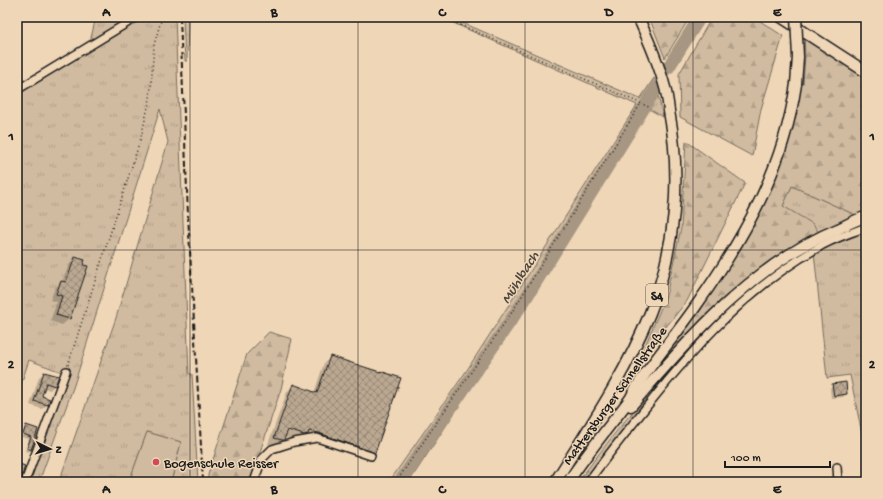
<svg xmlns="http://www.w3.org/2000/svg" width="883" height="499" font-family="'Gochi Hand',sans-serif">
  <style>
    .grass { fill: url(#grass-tufts); stroke: #766c5e }
    .forest { fill: url(#forest-firs); stroke: #766c5e }
    .pitch { fill: #d0bba0; stroke: #766c5e }
    .shadow { fill: #0003 }
    .lines { fill: none; stroke-linecap: round; stroke-linejoin: round }
    .river { stroke: #a79682; stroke-width: 13 }
    .building { fill: url(#building-cross-hatch); stroke: #1c1c1c }
    .minor-casing { stroke: #1c1c1c; stroke-width: 10 }
    .highway-casing { stroke: #1c1c1c; stroke-width: 13 }
    .path { stroke: #1c1c1c; stroke-width: 1.5; stroke-dasharray: 1 3; stroke-linecap: butt }
    .minor { stroke: #efd6b7; stroke-width: 7 }
    .highway { stroke: #efd6b7; stroke-width: 10 }
    .rail { stroke: #1c1c1c; stroke-width: 2; stroke-dasharray: 6 3; stroke-linecap: butt }
    .highway-bridge-casing { stroke: #1c1c1c; stroke-width: 13; stroke-linecap: butt }
    .highway-bridge { stroke: #efd6b7; stroke-width: 10 }
    .grid { fill: none; stroke: #1c1c1c; stroke-width: 1; stroke-opacity: 0.55 }
    .poi-dot { fill: #d1495b; stroke: #efd6b7; stroke-width: 1.5 }
    .labels { text-anchor: middle; stroke-width: 3; stroke-linejoin: round; paint-order: stroke }
    .shield { fill: #efd6b7; stroke: #5b544a; stroke-width: 1 }
    .shield-label { font-size: 13px; font-weight: bold; fill: #1c1c1c }
    .street-label { font-size: 14px; fill: #1c1c1c; stroke: #efd6b7 }
    .poi-label { font-size: 14px; fill: #1c1c1c; stroke: #efd6b7; text-anchor: start }
    .water-label { font-size: 15px; font-style: italic; fill: #4d4740; stroke: #efd6b7 }
    .neatline { fill: none; stroke: #1c1c1c; stroke-width: 1.5 }
    .grid-label { font-size: 13px; text-anchor: middle; font-weight: bold; fill: #1c1c1c }
  </style>
  <defs>
    <pattern id="grass-tufts" width="24" height="20" patternUnits="userSpaceOnUse"><rect width="24" height="20" fill="#d0bba0"/><path d="M3 7l-1-3M5 7V3M7 7l1-3M15 17l-1-3M17 17v-4M19 17l1-3" fill="none" stroke="#b2a089"/></pattern>
    <pattern id="forest-firs" width="22" height="20" patternUnits="userSpaceOnUse"><rect width="22" height="20" fill="#d0bba0"/><path d="M5 1l3.5 6h-7zM16 11l3.5 6h-7z" fill="#b2a089"/></pattern>
    <pattern id="building-cross-hatch" width="8" height="8" patternUnits="userSpaceOnUse"><rect width="8" height="8" fill="#bba891"/><path d="M0 0l8 8M0 8l8-8" fill="none" stroke="#978876"/></pattern>
  </defs>
  <rect width="100%" height="100%" fill="#efd6b7"/>
  <filter id="ink" filterUnits="userSpaceOnUse"><feTurbulence type="fractalNoise" baseFrequency=".025" numOctaves="2"/><feDisplacementMap in="SourceGraphic" scale="8" xChannelSelector="R" yChannelSelector="G"/><feConvolveMatrix kernelMatrix="1 2 1 2 8 2 1 2 1" color-interpolation-filters="sRGB"/></filter>
  <g filter="url(#ink)">
    <g class="grass">
      <polygon points="96,17 175,17 189,374 192,374 198,482 171,482 181,442 147,432 129,482 59,482 116,318 168,142 160,109 74,385 39,482 30,482 67,374 29,360 17,396 17,87 90,42"/>
      <polygon points="183,17 188,17 187,61 185,61"/>
      <polygon points="440,17 449,17 640,99 654,78 663,117 649,109 502,341 409,482 389,482 467,370 637,105"/>
      <polygon points="792,186 862,218 821,236 783,206"/>
      <polygon points="866,232 866,454 850,375 827,378 814,252"/>
    </g>
    <g class="forest">
      <polygon points="649,17 690,17 665,58"/>
      <polygon points="712,17 754,17 783,36 761,109 752,156 680,117 679,74"/>
      <polygon points="804,32 866,72 866,217 862,218 792,186 783,206 813,224 821,236 782,258 681,349 672,340 767,187 796,84 803,84 805,56"/>
      <polygon points="686,141 745,183 687,301 639,360 666,296 681,228"/>
      <polygon points="269,332 292,339 281,389 250,482 208,482 208,475 247,354"/>
      <path d="M674,369L585,482H578C607,443 637,402 674,369Z"/>
    </g>
    <polygon class="pitch" points="147,432 181,442 171,482 129,482"/>
    <g class="shadow">
      <polygon points="75,258 82,265 86,267 69,319 62,325 50,321 57,302 50,300 55,288 61,282 62,282 69,265"/>
      <polygon points="331,357 379,373 374,452 368,459 312,439 297,441 284,437 277,446 268,444 287,392 293,385 314,393 324,363"/>
      <polygon points="44,373 57,377 54,386 50,390 44,388 41,397 49,400 47,405 42,409 30,405 39,377"/>
      <polygon points="833,385 846,394 843,397 831,398 830,388"/>
      <polygon points="26,426 37,430 31,449 28,452 25,451 29,439 21,437 24,429"/>
      <polygon points="272,480 281,482 270,482"/>
    </g>
    <g class="lines">
      <g class="river">
        <polyline points="668,68 700,17"/>
        <polyline points="400,482 524,301 658,85"/>
      </g>
    </g>
    <g class="building">
      <polygon points="75,257 85,260 83,265 88,266 70,319 56,315 62,296 56,294 61,281 66,282"/>
      <polygon points="330,356 380,372 380,371 401,378 375,453 319,433 309,431 308,434 304,435 288,430 284,440 282,440 274,438 293,384 317,393"/>
      <polygon points="44,372 59,376 55,386 46,383 42,396 50,399 48,405 34,401"/>
      <polygon points="846,382 847,394 834,396 832,384"/>
      <polygon points="26,425 38,429 31,450 27,448 31,437 23,434"/>
      <polygon points="17,463 25,466 20,482 17,482"/>
    </g>
    <g class="lines">
      <g class="minor-casing">
        <g id="minor">
          <polyline points="17,90 137,17"/>
          <polyline points="837,467 838,482"/>
          <polyline points="25,482 66,371"/>
          <polyline points="254,482 262,459 272,449 294,442 317,438 371,456"/>
          <path d="M588,482C607,456 627,431 648,405C696,345 748,288 816,249C831,239 849,234 866,227"/>
        </g>
      </g>
      <g class="highway-casing">
        <g id="highway">
          <polyline points="781,17 866,72"/>
          <path d="M631,406C688,339 755,263 838,229C847,225 856,219 866,217"/>
          <path d="M555,482C589,428 626,373 650,313C675,250 682,179 669,111C668,102 667,93 664,84C658,61 648,39 638,17"/>
          <path d="M568,482C587,453 609,427 630,399C633,394 635,388 639,383C657,356 679,331 698,303C746,235 784,167 796,84"/>
        </g>
      </g>
      <g class="path">
        <polyline points="442,17 649,107"/>
        <polyline points="68,365 140,141 150,99 154,45 162,17"/>
        <polyline points="396,482 512,312 641,103"/>
      </g>
      <use href="#minor" class="minor"/>
      <use href="#highway" class="highway"/>
      <polyline class="rail" points="180,17 188,215 203,482"/>
      <g class="highway-bridge-casing">
        <polyline id="highway-bridge" points="796,84 798,57 796,17"/>
      </g>
      <use href="#highway-bridge" class="highway-bridge"/>
    </g>
  </g>
  <path class="grid" d="M190,17V482M358,17V482M525,17V482M693,17V482M17,250H866"/>
  <circle class="poi-dot" cx="156" cy="462" r="4"/>
  <g class="labels">
    <rect class="shield" x="646" y="284" width="22" height="22" rx="3"/>
    <g class="shield-label">
      <text x="657" y="300">S4</text>
    </g>
    <g class="street-label">
      <text transform="translate(614 395) rotate(-54)" y="5">Mattersburger Schnellstraße</text>
    </g>
    <g class="poi-label">
      <text x="164" y="467">Bogenschule Reisser</text>
    </g>
    <g class="water-label">
      <text transform="translate(519 277) rotate(-58)" y="5">Mühlbach</text>
    </g>
  </g>
  <rect width="883" height="499" fill="none" stroke="#efd6b7" stroke-width="44"/>
  <g transform="translate(50 449) rotate(95)" stroke="#efd6b7" stroke-width="3" paint-order="stroke">
  <path d="M0-3L7 15L0 10L-7 15Z" fill="#1c1c1c"/>
  <text y="-6" font-size="11" font-weight="bold" text-anchor="middle" fill="#1c1c1c">N</text>
  </g>
  <path d="M725 461v6h105v-6" fill="none" stroke="#1c1c1c" stroke-width="2"/>
  <text x="731" y="461" font-size="12" fill="#1c1c1c" stroke="#efd6b7" stroke-width="3" paint-order="stroke">100 m</text>
  <rect x="22" y="22" width="839" height="455" class="neatline"/>
  <g class="grid-label">
    <text x="106" y="16">A</text>
    <text x="274" y="16">B</text>
    <text x="442" y="16">C</text>
    <text x="609" y="16">D</text>
    <text x="777" y="16">E</text>
    <text x="11" y="140">1</text>
    <text x="872" y="140">1</text>
    <text x="11" y="368">2</text>
    <text x="872" y="368">2</text>
    <text x="106" y="493">A</text>
    <text x="274" y="493">B</text>
    <text x="442" y="493">C</text>
    <text x="609" y="493">D</text>
    <text x="777" y="493">E</text>
  </g>
</svg>
